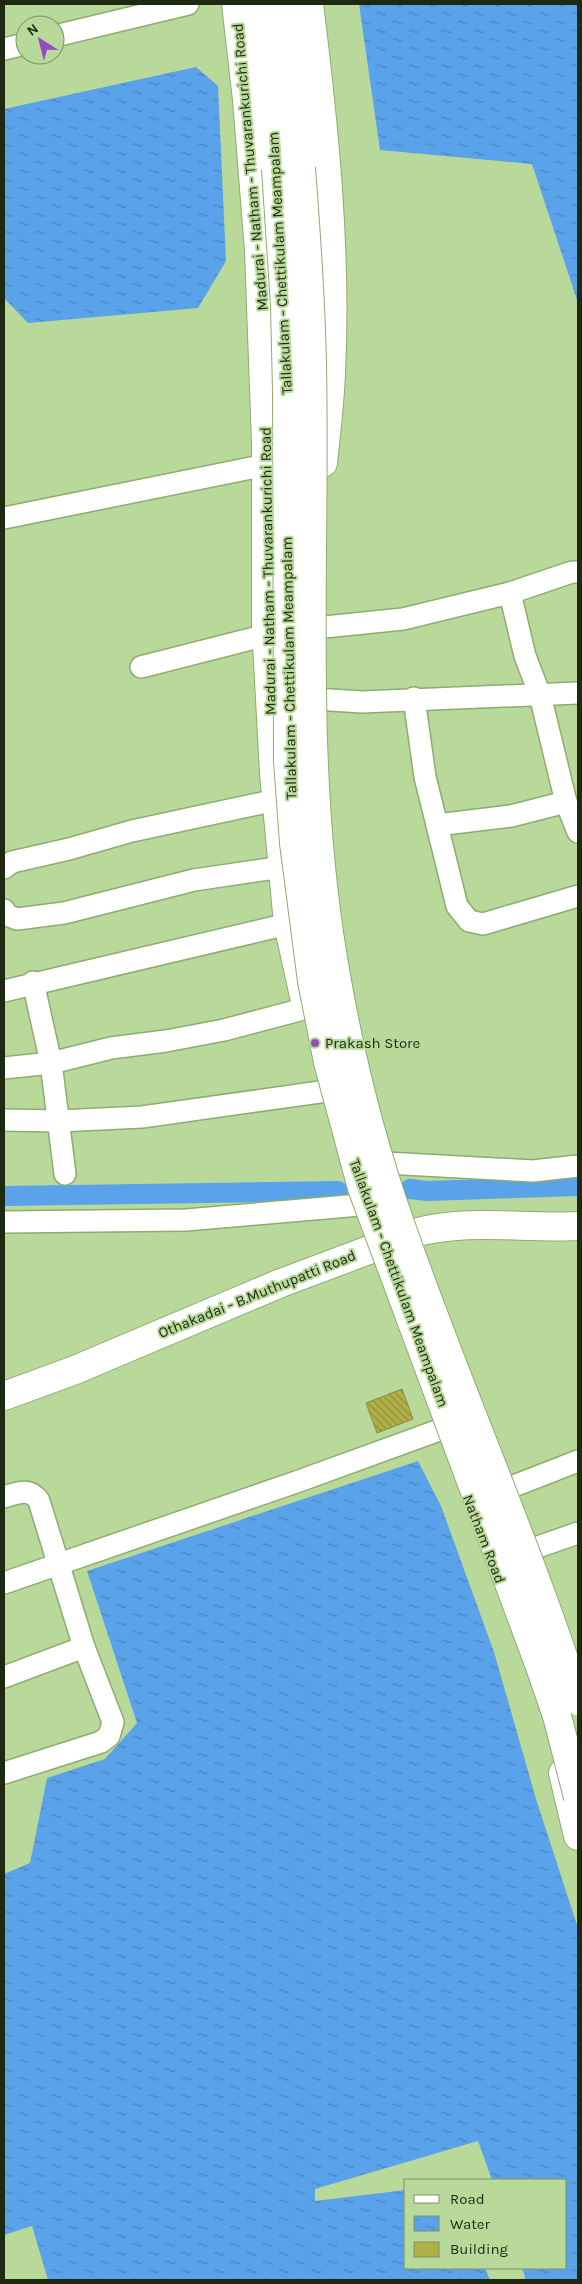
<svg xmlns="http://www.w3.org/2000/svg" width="582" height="2284" font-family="Karla,sans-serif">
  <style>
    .water { fill: url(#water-ripples) }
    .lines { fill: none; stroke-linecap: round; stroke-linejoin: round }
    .canal { stroke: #5aa2ea; stroke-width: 20 }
    .building { fill: url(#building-back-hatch); stroke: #888a46 }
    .minor-casing { stroke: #8dac6f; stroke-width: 24 }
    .secondary-casing { stroke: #8dac6f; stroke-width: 30 }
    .trunk-casing { stroke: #8dac6f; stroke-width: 30 }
    .minor { stroke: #fff; stroke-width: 21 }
    .secondary { stroke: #fff; stroke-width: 28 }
    .trunk { stroke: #fff; stroke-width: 28 }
    .trunk-bridge-casing { stroke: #8dac6f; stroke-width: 30; stroke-linecap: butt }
    .trunk-bridge { stroke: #fff; stroke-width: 28 }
    .poi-dot { fill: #934cbf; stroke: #b8d99a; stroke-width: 2 }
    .labels { text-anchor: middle; stroke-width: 4; stroke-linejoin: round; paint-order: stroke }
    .street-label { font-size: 15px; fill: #1d2911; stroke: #b8d99a }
    .poi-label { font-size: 15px; fill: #1d2911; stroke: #b8d99a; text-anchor: start }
  </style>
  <defs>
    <pattern id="water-ripples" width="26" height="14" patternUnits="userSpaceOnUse" patternTransform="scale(1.25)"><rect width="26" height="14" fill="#5aa2ea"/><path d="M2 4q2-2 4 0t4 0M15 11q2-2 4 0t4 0" fill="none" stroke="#4a84bc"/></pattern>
    <pattern id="building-back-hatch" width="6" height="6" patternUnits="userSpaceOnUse" patternTransform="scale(1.25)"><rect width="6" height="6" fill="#afb146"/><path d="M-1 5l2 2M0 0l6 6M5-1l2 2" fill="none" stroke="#8e9039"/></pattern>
  </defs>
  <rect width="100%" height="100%" fill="#b8d99a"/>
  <g class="water">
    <polygon points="359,4 578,4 578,303 532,164 380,150"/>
    <polygon points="196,67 218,86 226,261 198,308 28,323 4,298 4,109"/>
    <polygon points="418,1461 441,1506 494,1652 536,1799 578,1928 578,2280 526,2280 522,2268 566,2268 566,2180 492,2180 478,2141 315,2189 315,2201 406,2190 406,2268 485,2268 490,2280 48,2280 32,2226 4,2235 4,1874 30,1863 47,1778 105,1759 137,1723 87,1571"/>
  </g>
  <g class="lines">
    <g class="canal">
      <polyline points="410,1189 427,1191 578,1186"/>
      <polyline points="4,1196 338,1191"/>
    </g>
  </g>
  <polygon class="building" points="402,1389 413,1419 377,1433 366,1403"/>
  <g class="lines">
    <g class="minor-casing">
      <g id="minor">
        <polyline points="55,36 188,4"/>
        <polyline points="4,49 25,44"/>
        <polyline points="4,518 266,465"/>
        <polyline points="315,628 403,619 510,593 572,572 578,572"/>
        <polyline points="141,667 266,635"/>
        <polyline points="414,698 425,777 437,825 511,816 566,802 540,695 525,656 510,593"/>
        <polyline points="315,699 362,702 578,693"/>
        <polyline points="566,802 578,832"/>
        <polyline points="437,825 457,906 469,921 483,924 578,896"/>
        <polyline points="4,868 12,862 69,849 132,831 276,800"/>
        <polyline points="4,910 7,915 17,919 64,913 194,880 283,867"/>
        <polyline points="33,982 51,1063 65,1174"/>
        <polyline points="4,991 288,924"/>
        <polyline points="4,1068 51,1063 111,1048 166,1041 224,1030 307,1008"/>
        <polyline points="4,1120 59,1121 142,1117 327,1091"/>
        <polyline points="386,1163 533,1171 578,1166"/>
        <polyline points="4,1222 186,1220 360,1205"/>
        <polyline points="506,1489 578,1461"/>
        <path d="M4,1497C17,1493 30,1487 39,1501L84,1647L113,1722L109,1736L101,1742L4,1773"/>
        <polyline points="529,1550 578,1533"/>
        <polyline points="4,1583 299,1481 442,1429"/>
        <polyline points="4,1677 84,1647"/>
      </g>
    </g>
    <g class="secondary-casing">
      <g id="secondary">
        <polyline points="236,4 247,100 259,251 266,444 266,625 274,773 288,924 304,996"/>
        <path d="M309,4C324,124 337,251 331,372C330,403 326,433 323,463"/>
        <path d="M4,1396L75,1370L281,1283L414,1233C468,1218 523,1229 578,1226"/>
        <polyline points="563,1773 578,1836"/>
      </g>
    </g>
    <g class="trunk-casing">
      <g id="trunk">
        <polyline points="260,4 276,169"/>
        <polyline points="285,4 301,168"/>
      </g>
    </g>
    <use href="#minor" class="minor"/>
    <use href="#secondary" class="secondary"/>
    <use href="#trunk" class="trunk"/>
    <g class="trunk-bridge-casing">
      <g id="trunk-bridge">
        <path d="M301,168C306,233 311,299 312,365C316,563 300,762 333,958C348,1049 370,1139 401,1226C457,1386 526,1540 578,1701"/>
        <polyline points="276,169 285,306 287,391 288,761 294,843 312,981 328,1062 362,1188 539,1664 557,1716 578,1797"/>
      </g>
    </g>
    <use href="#trunk-bridge" class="trunk-bridge"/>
  </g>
  <circle class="poi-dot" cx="315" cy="1043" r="5"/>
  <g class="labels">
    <g class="street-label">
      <text transform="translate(250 167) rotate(-95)" y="5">Madurai - Natham - Thuvarankurichi Road</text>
      <text transform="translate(280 263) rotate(-93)" y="5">Tallakulam - Chettikulam Meampalam</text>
      <text transform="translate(268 571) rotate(-91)" y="5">Madurai - Natham - Thuvarankurichi Road</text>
      <text transform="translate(289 668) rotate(-91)" y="5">Tallakulam - Chettikulam Meampalam</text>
      <text transform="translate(399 1283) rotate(70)" y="5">Tallakulam - Chettikulam Meampalam</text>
      <text transform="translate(257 1294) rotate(-22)" y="5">Othakadai - B.Muthupatti Road</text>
      <text transform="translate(484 1539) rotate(69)" y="5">Natham Road</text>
    </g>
    <g class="poi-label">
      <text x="325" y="1048">Prakash Store</text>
    </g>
  </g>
  <rect width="582" height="2284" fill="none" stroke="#1d2911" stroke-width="10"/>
  <rect x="404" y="2179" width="162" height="90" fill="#b8d99a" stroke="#7a9363"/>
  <rect x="414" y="2195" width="25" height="8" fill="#ffffff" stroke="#7a9363"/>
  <text x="450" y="2204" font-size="15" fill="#1d2911">Road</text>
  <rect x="414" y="2216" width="25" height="15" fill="url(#water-ripples)" stroke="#7a9363"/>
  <text x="450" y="2229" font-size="15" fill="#1d2911">Water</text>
  <rect x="414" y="2242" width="25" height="15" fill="#afb146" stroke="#7a9363"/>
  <text x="450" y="2254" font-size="15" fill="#1d2911">Building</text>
  <g transform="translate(40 40) rotate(324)"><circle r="24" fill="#b8d99a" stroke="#7a9363"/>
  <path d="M0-4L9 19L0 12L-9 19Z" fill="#934cbf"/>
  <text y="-8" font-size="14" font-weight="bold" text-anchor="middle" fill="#1d2911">N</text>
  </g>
</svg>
